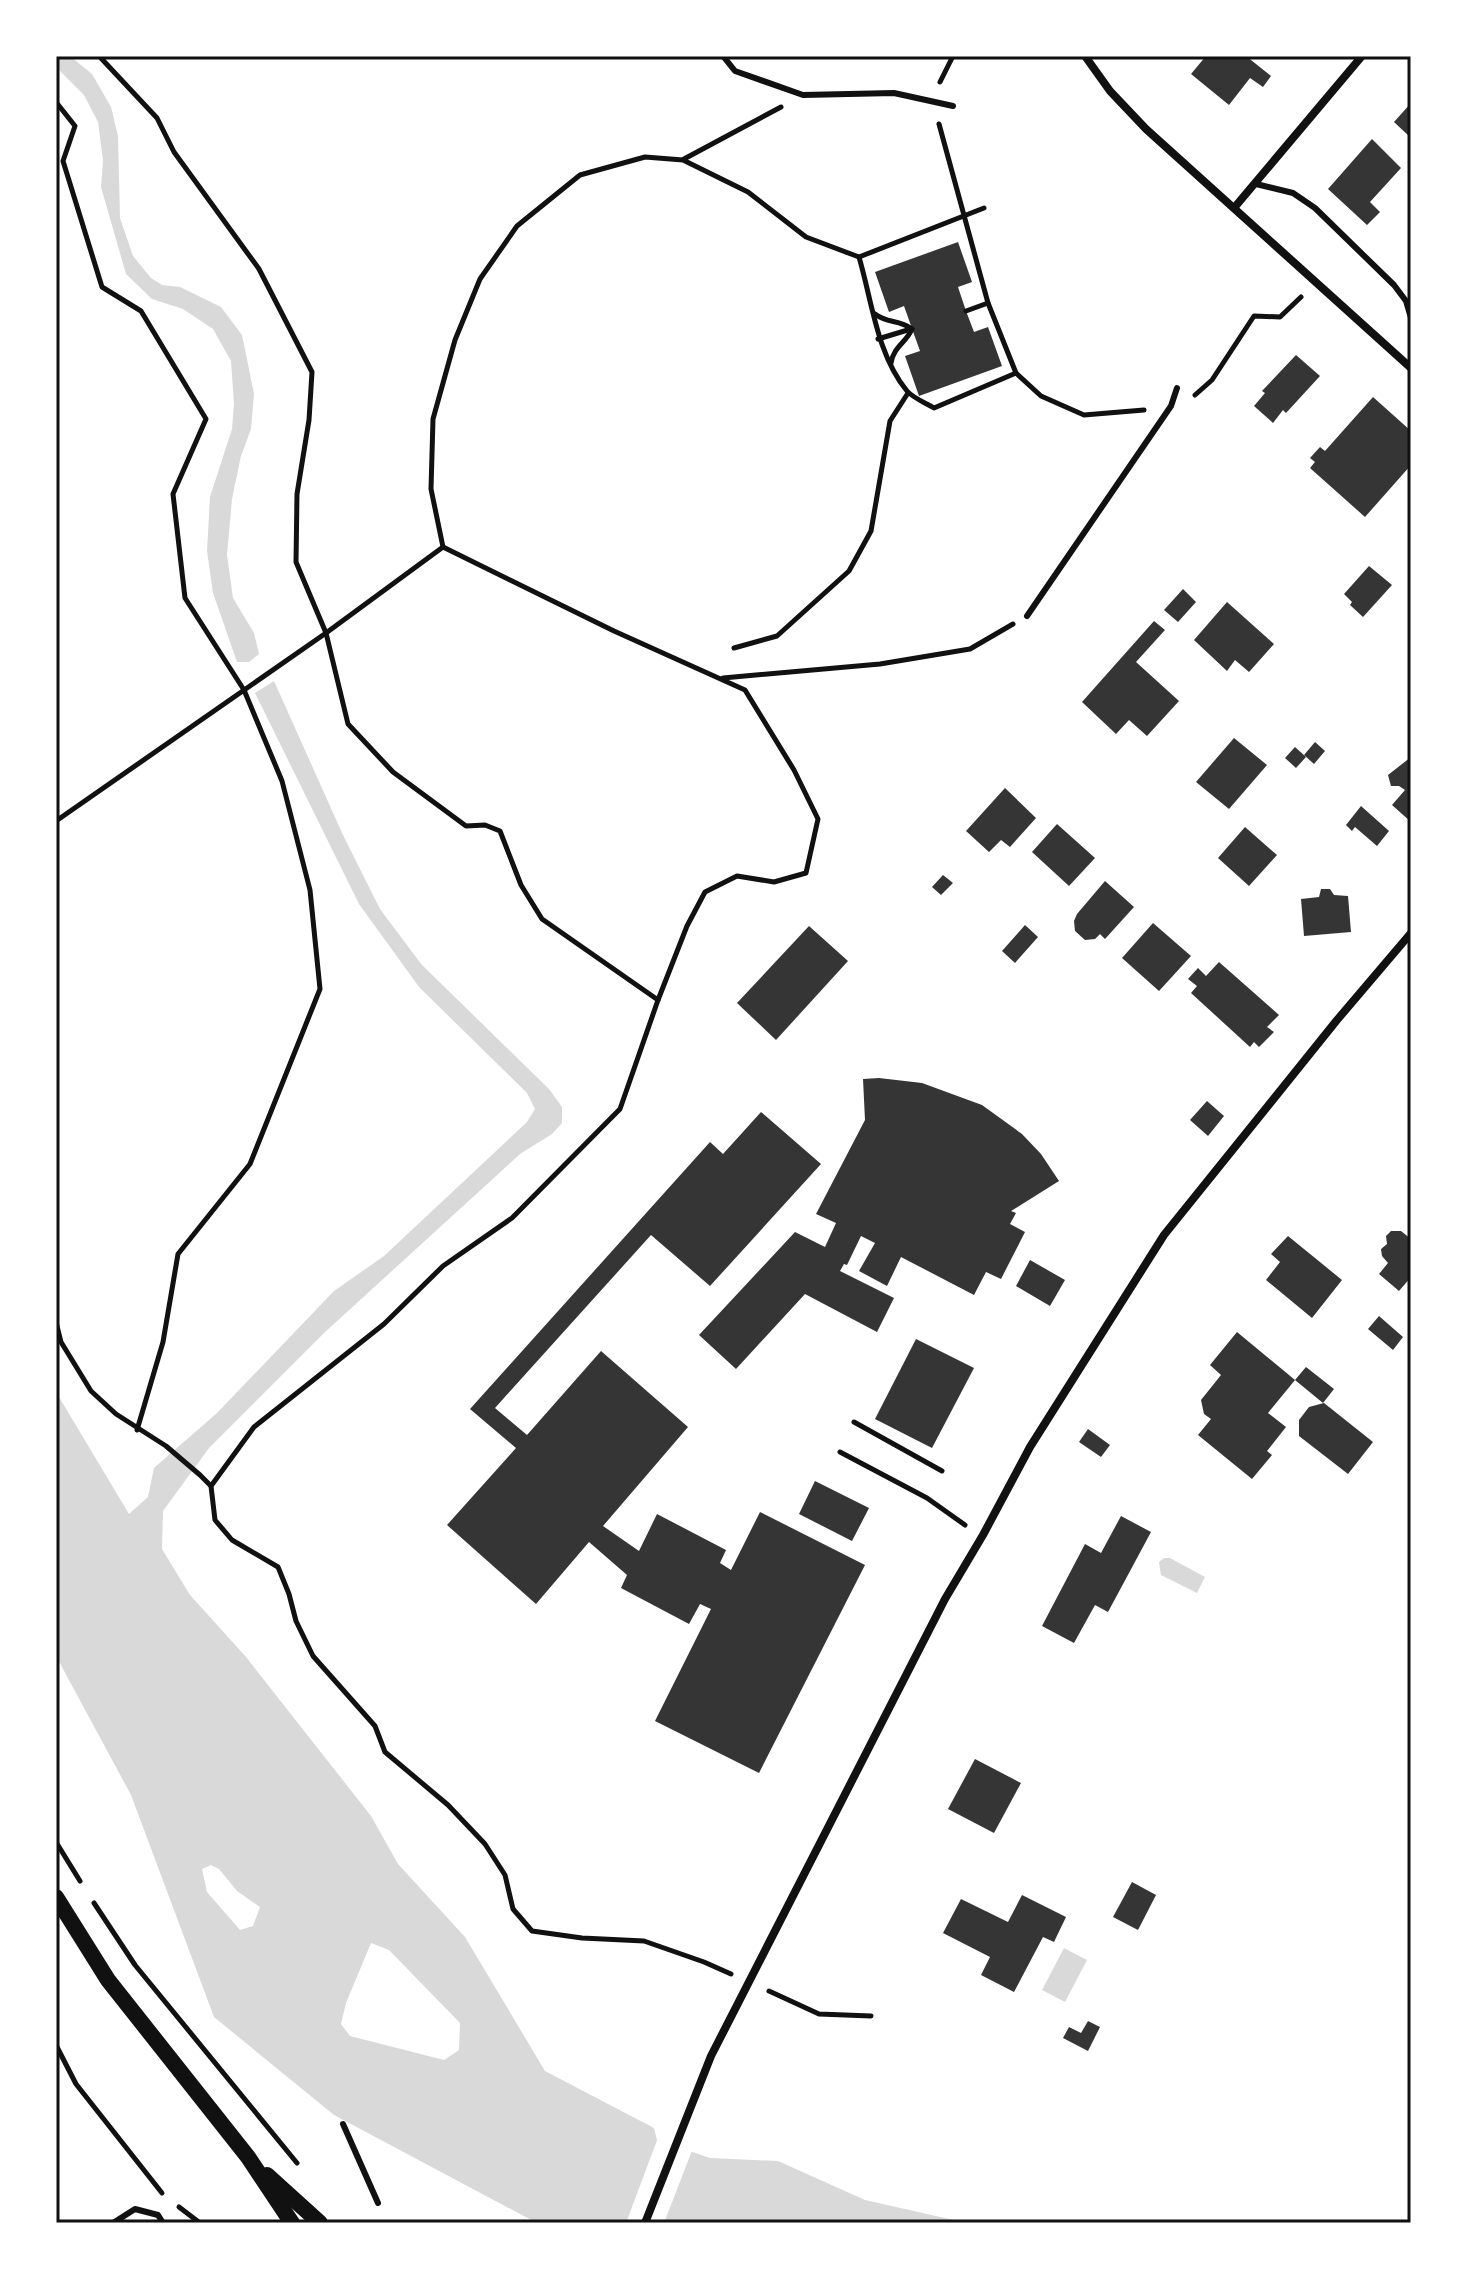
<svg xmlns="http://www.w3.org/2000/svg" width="1467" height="2279" font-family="Ubuntu,sans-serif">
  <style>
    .water { fill: #d9d9d9; fill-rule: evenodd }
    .pier { fill: #fff }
    .building { fill: #353535 }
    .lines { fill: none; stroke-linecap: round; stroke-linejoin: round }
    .path { stroke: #111; stroke-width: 5 }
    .service { stroke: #111; stroke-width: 6 }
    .minor { stroke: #111; stroke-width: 8 }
    .secondary { stroke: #111; stroke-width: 16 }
    .neatline { fill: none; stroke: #111; stroke-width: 3 }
  </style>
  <rect width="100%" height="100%" fill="#fff"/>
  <g class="water">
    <polygon points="56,56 70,56 92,74 111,107 118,136 120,218 133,256 151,278 162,285 180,287 221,307 242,335 254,394 251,429 241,456 232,499 227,555 233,598 254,633 259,654 249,662 237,662 213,593 207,551 210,497 232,429 234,404 231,361 213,329 183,309 152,299 126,274 101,187 103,161 98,122 84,95 56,67"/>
    <path d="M274,681L343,835L380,909L422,965L549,1089L562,1107V1123L552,1134L520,1154L324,1333L209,1448L163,1511L162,1549L190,1595L246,1657L371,1816L398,1864L465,1937L545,2071L654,2128L657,2140L710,2158L778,2161L865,2200L967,2223H537L334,2115L214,2017L131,1795L56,1656V1392L129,1514L148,1497L154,1468L217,1413L334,1291L384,1256L527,1122L535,1109L527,1093L419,987L359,904L255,693ZM211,1865L219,1869L237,1891L260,1907L253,1926L240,1930L207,1892L202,1869ZM371,1943L389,1950L460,2023L459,2050L444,2060L350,2036L341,2024L346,2003Z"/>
    <polygon points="1164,1558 1170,1558 1205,1577 1197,1593 1161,1575 1159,1562"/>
    <polygon points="1064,1948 1087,1960 1065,2002 1042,1990"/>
  </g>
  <polygon class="pier" points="659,2135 693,2148 664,2223 626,2223"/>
  <g class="building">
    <polygon points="1206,56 1246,56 1271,76 1263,87 1250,78 1229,105 1191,74"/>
    <polygon points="1411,103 1411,138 1394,122"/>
    <polygon points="1372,139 1401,168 1370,202 1380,212 1367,225 1328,189"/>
    <polygon points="958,242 972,282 958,287 966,311 974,332 988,327 1002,366 919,396 905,356 920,351 904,306 889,312 875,272"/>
    <polygon points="1296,355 1320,376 1286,413 1283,410 1273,423 1254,406 1265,393 1262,391"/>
    <polygon points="1373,397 1411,431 1411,465 1365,517 1310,468 1315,462 1310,458 1320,447 1325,451"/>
    <polygon points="1369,566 1392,585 1363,617 1350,605 1352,602 1344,594"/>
    <polygon points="1183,589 1196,602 1178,622 1164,610"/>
    <polygon points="1227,602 1274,644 1249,672 1235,660 1227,671 1194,640"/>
    <polygon points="1154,621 1165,630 1136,662 1179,701 1147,736 1129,720 1116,734 1082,702"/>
    <polygon points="1234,738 1267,765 1229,809 1196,782"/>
    <polygon points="1315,742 1325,751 1314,764 1304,755"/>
    <polygon points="1295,747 1306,757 1296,768 1285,758"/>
    <polygon points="1411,757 1411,822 1392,805 1405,790 1399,786 1391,786 1388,775"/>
    <polygon points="1005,788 1036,818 1010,847 1001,840 989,852 966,831"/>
    <polygon points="1361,806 1389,831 1377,846 1355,827 1352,831 1346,825"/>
    <polygon points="1057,824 1095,858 1069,886 1032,852"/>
    <polygon points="1245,827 1277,855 1249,886 1218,858"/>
    <polygon points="943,875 953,883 941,895 932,887"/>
    <polygon points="1105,881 1134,907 1105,939 1100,934 1095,939 1085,940 1075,931 1074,921 1077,914"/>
    <polygon points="1321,889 1330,889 1334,895 1348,896 1351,932 1304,936 1301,899 1319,897"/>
    <polygon points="1153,923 1191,956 1159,991 1122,958"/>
    <polygon points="1025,925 1038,937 1015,963 1002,951"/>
    <polygon points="809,926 848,961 776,1040 737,1003"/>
    <polygon points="1219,962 1279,1015 1267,1027 1274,1032 1259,1047 1254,1042 1250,1047 1191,993 1197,986 1188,979 1198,968 1206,976"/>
    <polygon points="879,1078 922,1083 982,1105 1022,1134 1041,1154 1059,1181 1011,1211 1016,1213 1010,1224 1025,1232 1001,1279 986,1272 974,1295 901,1257 887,1286 859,1271 875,1243 861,1236 847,1265 844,1264 840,1271 894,1298 877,1332 805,1294 736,1369 699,1335 795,1232 825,1247 836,1223 816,1214 865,1120 863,1079"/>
    <polygon points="1207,1101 1224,1116 1208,1136 1190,1120"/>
    <polygon points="761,1112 821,1164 710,1286 651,1235 495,1408 527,1435 601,1351 688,1427 603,1526 639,1551 657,1514 726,1550 720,1563 731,1570 760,1512 865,1565 759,1773 655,1721 711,1609 700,1604 689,1624 621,1588 627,1575 589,1542 536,1604 447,1525 516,1448 470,1409 710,1142 723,1154"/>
    <polygon points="1391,1231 1401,1231 1411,1239 1411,1277 1399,1291 1379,1274 1388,1263 1382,1256 1381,1249 1387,1244 1386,1236"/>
    <polygon points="1288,1236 1342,1280 1312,1318 1266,1280 1280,1262 1271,1254"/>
    <polygon points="1030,1260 1065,1280 1050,1306 1016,1286"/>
    <polygon points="1379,1316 1403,1337 1393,1350 1368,1329"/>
    <polygon points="1237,1332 1295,1380 1306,1367 1334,1389 1323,1403 1295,1380 1268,1413 1286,1427 1267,1451 1272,1455 1252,1479 1198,1435 1211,1419 1204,1414 1201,1400 1221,1375 1210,1365"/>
    <polygon points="916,1339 974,1368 932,1448 875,1419"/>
    <polygon points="1324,1403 1373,1442 1348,1474 1299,1436 1299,1420 1309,1407"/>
    <polygon points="1088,1429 1110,1445 1101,1457 1079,1442"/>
    <polygon points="815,1481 869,1508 852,1541 799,1514"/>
    <polygon points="1121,1516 1151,1532 1108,1612 1095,1605 1074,1643 1042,1626 1085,1544 1101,1553"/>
    <polygon points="975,1759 1021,1783 994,1833 948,1809"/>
    <polygon points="1132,1882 1156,1895 1138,1930 1113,1917"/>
    <polygon points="1022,1895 1066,1917 1054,1942 1043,1937 1014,1992 981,1975 990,1957 943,1933 961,1899 1008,1922"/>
    <polygon points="1088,2021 1100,2027 1088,2051 1063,2038 1069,2027 1081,2033"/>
  </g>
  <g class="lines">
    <g class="path">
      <polyline points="940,82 953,56"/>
      <polyline points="56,102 75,126 63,161 102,287 141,311 206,419 173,494 185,598 244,690 282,781 310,890 320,989 250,1164 178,1254 163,1342 137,1430"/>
      <polyline points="939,124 988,303 1016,373 1041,396 1084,415 1144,410"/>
      <polyline points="684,159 781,107"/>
      <path d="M859,257C872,301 877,355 907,391C913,398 926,403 934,408L1016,373"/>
      <polyline points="966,311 988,303"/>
      <path d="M875,314C888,324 898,319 912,329"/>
      <polyline points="878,339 911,329"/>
      <path d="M891,363C894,346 906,343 912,329"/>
      <polyline points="1195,395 1212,380 1254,316 1280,317 1301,297"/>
      <polyline points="443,547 614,631 745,690 794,770 818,819 806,873 774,882 737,876 705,892 687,926 658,1000"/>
      <polyline points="734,648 777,636 849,571 871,531 890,421 908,393"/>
      <polyline points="723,678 880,664 970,649 1013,624"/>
      <polyline points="56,821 326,633 296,562 297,494 309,420 312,372 259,269 174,152 157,118 99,56"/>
      <polyline points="56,1322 61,1342 91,1391 116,1414 166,1446 200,1475 211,1486 215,1520 232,1540 278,1567 289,1594 296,1621 313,1656 375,1726 385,1752 448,1805 485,1844 505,1875 513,1909 532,1931 582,1938 644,1941 704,1962 731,1974"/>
      <polyline points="854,1422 942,1471"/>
      <polyline points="840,1452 927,1498 965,1525"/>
      <polyline points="211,1486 254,1427 384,1324 443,1266 512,1218 620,1109 658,1000 542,919 521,885 500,831 485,825 466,826 393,772 348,724 326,633 443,547 431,489 433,419 455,340 480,279 517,226 580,175 645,157 683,160 748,192 806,237 859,257 984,208"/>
      <polyline points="56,1842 80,1881"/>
      <polyline points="94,1903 135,1965 297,2163"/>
      <polyline points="769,1991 819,2014 871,2016"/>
      <polyline points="56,2045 76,2084 162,2193"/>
      <polyline points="179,2207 200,2223"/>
    </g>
    <g class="service">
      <polyline points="723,56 735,71 803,95 894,93 953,106"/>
      <polyline points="1256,184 1293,193 1315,208 1394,285 1406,301 1411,318"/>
      <polyline points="1027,616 1171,406 1177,388"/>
      <polyline points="343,2124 378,2203"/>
      <polyline points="113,2223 135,2209 158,2215 163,2223"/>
    </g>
    <g class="minor">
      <polyline points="1085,56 1110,91 1146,129 1411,368"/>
      <polyline points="1234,208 1362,56"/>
      <polyline points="645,2223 711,2056 945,1599 983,1535 1030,1447 1164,1235 1337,1020 1411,933"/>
    </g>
    <g class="secondary">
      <polyline points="56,1897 108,1980 248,2157 292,2223"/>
      <polyline points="267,2175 320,2223"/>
    </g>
  </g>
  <rect width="1467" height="2279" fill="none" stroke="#ffffff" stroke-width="116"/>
  <rect x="58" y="58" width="1351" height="2163" class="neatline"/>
</svg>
